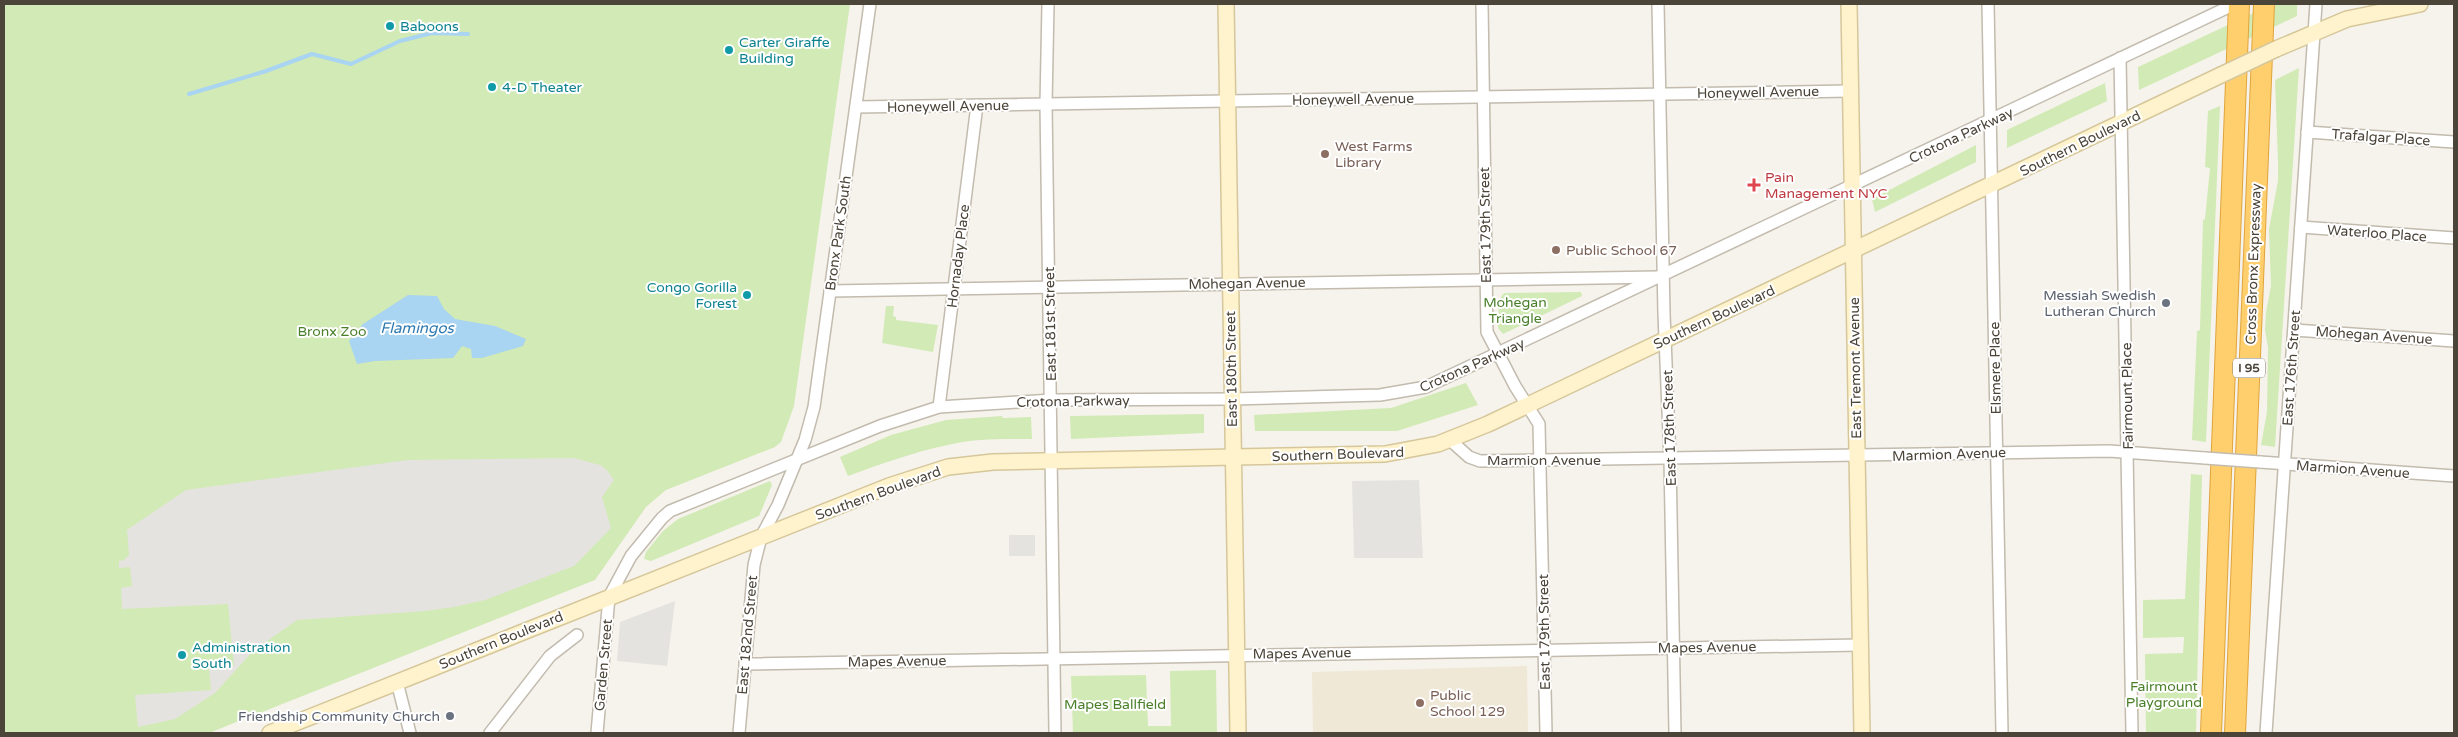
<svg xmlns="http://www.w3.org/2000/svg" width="2458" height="737" font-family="'Varela Round',sans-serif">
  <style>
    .education { fill: #efe8d6 }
    .green { fill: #d2eab5 }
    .parking { fill: #e5e3e0 }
    .water { fill: #a9d4f2 }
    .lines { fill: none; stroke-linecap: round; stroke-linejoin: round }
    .stream { stroke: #a9d4f2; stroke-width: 4 }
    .street-casing { stroke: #c2bbae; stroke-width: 14 }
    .secondary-casing { stroke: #d6c79b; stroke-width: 18 }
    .highway-casing { stroke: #e0a43c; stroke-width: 22 }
    .street { stroke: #fff; stroke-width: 11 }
    .secondary { stroke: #fff3cd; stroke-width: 15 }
    .highway { stroke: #ffcf6e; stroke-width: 20 }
    .street-bridge-casing { stroke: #c2bbae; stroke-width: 14; stroke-linecap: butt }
    .secondary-bridge-casing { stroke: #d6c79b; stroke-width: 18; stroke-linecap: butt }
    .street-bridge { stroke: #fff; stroke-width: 11 }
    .secondary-bridge { stroke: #fff3cd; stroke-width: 15 }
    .culture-dot { fill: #0f9aa8; stroke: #fff; stroke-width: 2 }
    .education-dot { fill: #8d6e63; stroke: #fff; stroke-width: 2 }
    .health-dot { fill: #e0444e; stroke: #fff; stroke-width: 2 }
    .worship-dot { fill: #6b7280; stroke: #fff; stroke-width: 2 }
    .labels { text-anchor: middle; stroke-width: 4; stroke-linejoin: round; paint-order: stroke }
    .shield { fill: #fff; stroke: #817c74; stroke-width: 1 }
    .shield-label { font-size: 12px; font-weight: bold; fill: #4b4439 }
    .culture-label { font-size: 14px; fill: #0d838f; stroke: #fff; text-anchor: start }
    .street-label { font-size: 14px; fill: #4b4439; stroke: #fff }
    .education-label { font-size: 14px; fill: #785e54; stroke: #fff; text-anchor: start }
    .health-label { font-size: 14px; fill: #be3a42; stroke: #fff; text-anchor: start }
    .worship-label { font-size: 14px; fill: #5b616d; stroke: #fff; text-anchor: end }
    .park-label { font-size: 14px; fill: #4a7f2a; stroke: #fff }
    .water-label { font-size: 15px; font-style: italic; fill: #2e7ab2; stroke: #fff }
  </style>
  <rect width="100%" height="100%" fill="#f6f3ec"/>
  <polygon class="education" points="1527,666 1528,733 1313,733 1312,672"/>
  <g class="green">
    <polygon points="4,4 850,4 794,406 781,442 775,447 666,490 646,507 595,580 209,733 4,733"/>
    <polygon points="2273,4 2297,4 2297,16 2139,90 2138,67"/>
    <polygon points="2299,68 2275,447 2261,445 2267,412 2268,347 2265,330 2266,312 2271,286 2269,229 2278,181 2278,162 2275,80"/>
    <polygon points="2105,83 2107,101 2007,148 2007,130"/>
    <polygon points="2220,106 2206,442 2192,440 2197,331 2200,330 2203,220 2205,219 2210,168 2205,167 2208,111"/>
    <polygon points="1976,145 1976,162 1875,212 1872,199"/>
    <polygon points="1581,292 1582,296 1503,334 1498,328 1499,300 1504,293"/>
    <polygon points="886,306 894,306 893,316 896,317 896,320 938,325 933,352 882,343"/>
    <polygon points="1466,383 1478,405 1397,431 1255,431 1254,415 1391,408"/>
    <polygon points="1204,414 1204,433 1071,439 1070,416"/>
    <path d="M1002,416L1003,418L1031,417L1032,439C1004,439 975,438 948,445C914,452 881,464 848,476L840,457L891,435L946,420Z"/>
    <polygon points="2191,474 2202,475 2196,733 2146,733 2145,654 2183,653 2184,637 2143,638 2143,600 2185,599"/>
    <polygon points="770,481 772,485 759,516 651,561 644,559 646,552 663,531 678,519"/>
    <polygon points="1216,670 1217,733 1073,733 1071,676 1146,675 1148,726 1171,726 1170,671"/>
  </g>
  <g class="parking">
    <polygon points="574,458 600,465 607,470 614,480 602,497 611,528 574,566 485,600 454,607 425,611 297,620 253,651 215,693 175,719 138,727 135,695 211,690 209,668 234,666 228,604 122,609 121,588 132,586 130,567 119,568 119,561 124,560 129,555 127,530 186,490 408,460"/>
    <polygon points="1419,480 1423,558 1354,558 1352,481"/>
    <rect x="1009" y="535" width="26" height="21"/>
    <polygon points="675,601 667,666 617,661 620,622"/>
  </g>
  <polygon class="water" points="408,295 437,296 444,309 455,319 495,326 526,339 523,346 482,358 472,358 471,349 462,346 453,358 375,361 357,364 349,341 363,324"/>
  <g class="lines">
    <polyline class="stream" points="189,94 266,71 312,54 351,64 400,41 432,33 468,34"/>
    <g class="street-casing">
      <g id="street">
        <polyline points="1048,4 1046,104 1055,733"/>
        <polyline points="1482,4 1487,332 1515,386 1539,424 1546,733"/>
        <polyline points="1658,4 1664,314 1670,459 1675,733"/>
        <polyline points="1988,4 2002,733"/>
        <polyline points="2120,58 2132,733"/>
        <polyline points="856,107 1850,91"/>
        <polyline points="2307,132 2454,142"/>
        <polyline points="2301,227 2454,238"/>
        <polyline points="830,291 1658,277"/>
        <polyline points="2294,330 2454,341"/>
        <polyline points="939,407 977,105"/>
        <polyline points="1450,440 1469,457 1480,461 2109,451 2205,458"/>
        <polyline points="2260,462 2454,476"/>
        <polyline points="745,664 1860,645"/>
        <polyline points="397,682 410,733"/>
        <polyline points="490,733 550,656 577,635"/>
        <polyline points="597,733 609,597 631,556 662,518 670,511 880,426 939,407 1052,400 1232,399 1380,395 1426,387 2235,4"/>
        <polyline points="739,733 754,565 761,537 778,505 805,440 814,407 870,4"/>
        <polyline points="2266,733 2316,4"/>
      </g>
    </g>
    <g class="secondary-casing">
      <g id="secondary">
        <polyline points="1226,4 1238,733"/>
        <polyline points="1849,4 1862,733"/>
        <polyline points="2276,49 2347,19 2420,4"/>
        <polyline points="270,733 889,486 948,467 993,462 1385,454 1438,444 1488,424 2221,75"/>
      </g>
    </g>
    <g class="highway-casing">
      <g id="highway">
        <polyline points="2211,733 2239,4"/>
        <polyline points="2235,733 2264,4"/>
      </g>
    </g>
    <use href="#street" class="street"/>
    <use href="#secondary" class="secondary"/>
    <use href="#highway" class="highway"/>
    <g class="street-bridge-casing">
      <polyline id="street-bridge" points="2205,458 2260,462"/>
    </g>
    <g class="secondary-bridge-casing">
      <polyline id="secondary-bridge" points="2221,75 2276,49"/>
    </g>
    <use href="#street-bridge" class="street-bridge"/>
    <use href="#secondary-bridge" class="secondary-bridge"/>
  </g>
  <g class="culture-dot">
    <circle cx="390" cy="26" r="5"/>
    <circle cx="729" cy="50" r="5"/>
    <circle cx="492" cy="87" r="5"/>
    <circle cx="747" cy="295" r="5"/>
    <circle cx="182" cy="655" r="5"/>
  </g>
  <g class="education-dot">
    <circle cx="1325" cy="154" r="5"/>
    <circle cx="1556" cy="250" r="5"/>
    <circle cx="1420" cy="703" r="5"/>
  </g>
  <path class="health-dot" d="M1751.5 177.5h5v5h5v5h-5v5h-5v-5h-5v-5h5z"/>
  <g class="worship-dot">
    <circle cx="2166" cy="303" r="5"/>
    <circle cx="450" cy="716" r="5"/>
  </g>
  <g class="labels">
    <rect class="shield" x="2233" y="358.5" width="32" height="19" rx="4"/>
    <g class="shield-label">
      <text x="2249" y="372">I 95</text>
    </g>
    <g class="culture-label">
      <text x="400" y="31">Baboons</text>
      <text x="739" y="47">Carter Giraffe<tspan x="739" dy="16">Building</tspan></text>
      <text x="502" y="92">4-D Theater</text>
      <text x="737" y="292" text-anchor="end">Congo Gorilla<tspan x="737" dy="16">Forest</tspan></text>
      <text x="192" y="652">Administration<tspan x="192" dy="16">South</tspan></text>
    </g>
    <g class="street-label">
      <text transform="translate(1758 92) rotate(-1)" y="5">Honeywell Avenue</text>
      <text transform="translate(1353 99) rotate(-1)" y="5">Honeywell Avenue</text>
      <text transform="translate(948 106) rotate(-1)" y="5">Honeywell Avenue</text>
      <text transform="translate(1961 135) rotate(-25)" y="5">Crotona Parkway</text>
      <text transform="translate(2381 137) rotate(4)" y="5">Trafalgar Place</text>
      <text transform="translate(2080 143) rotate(-26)" y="5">Southern Boulevard</text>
      <text transform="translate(1485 225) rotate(-91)" y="5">East 179th Street</text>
      <text transform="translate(838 233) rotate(-82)" y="5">Bronx Park South</text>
      <text transform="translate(2377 233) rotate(4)" y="5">Waterloo Place</text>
      <text transform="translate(958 256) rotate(-83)" y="5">Hornaday Place</text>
      <text transform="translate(2253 264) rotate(-88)" y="5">Cross Bronx Expressway</text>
      <text transform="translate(1247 283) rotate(-1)" y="5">Mohegan Avenue</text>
      <text transform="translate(1714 317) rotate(-25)" y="5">Southern Boulevard</text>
      <text transform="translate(1050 324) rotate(-91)" y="5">East 181st Street</text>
      <text transform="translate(2374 335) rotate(4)" y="5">Mohegan Avenue</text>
      <text transform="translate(1472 365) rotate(-24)" y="5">Crotona Parkway</text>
      <text transform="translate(1855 368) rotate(-91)" y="5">East Tremont Avenue</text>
      <text transform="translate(1995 368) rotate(-91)" y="5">Elsmere Place</text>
      <text transform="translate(2291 368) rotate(-86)" y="5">East 176th Street</text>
      <text transform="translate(1231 369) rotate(-91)" y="5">East 180th Street</text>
      <text transform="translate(2127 396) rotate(-91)" y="5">Fairmount Place</text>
      <text transform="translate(1073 401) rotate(-1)" y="5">Crotona Parkway</text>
      <text transform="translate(1669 428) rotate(-92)" y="5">East 178th Street</text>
      <text transform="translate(1338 454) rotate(-2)" y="5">Southern Boulevard</text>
      <text transform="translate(1949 454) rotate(-2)" y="5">Marmion Avenue</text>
      <text x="1544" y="465">Marmion Avenue</text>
      <text transform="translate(2353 469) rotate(4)" y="5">Marmion Avenue</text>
      <text transform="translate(878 493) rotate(-20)" y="5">Southern Boulevard</text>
      <text transform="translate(1544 632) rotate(-91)" y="5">East 179th Street</text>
      <text transform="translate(747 635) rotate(-85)" y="5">East 182nd Street</text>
      <text transform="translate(501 640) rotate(-22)" y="5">Southern Boulevard</text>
      <text transform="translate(1707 647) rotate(-1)" y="5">Mapes Avenue</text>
      <text transform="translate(1302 653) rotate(-1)" y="5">Mapes Avenue</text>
      <text transform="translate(897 661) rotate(-1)" y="5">Mapes Avenue</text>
      <text transform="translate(603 665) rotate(-85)" y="5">Garden Street</text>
    </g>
    <g class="education-label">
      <text x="1335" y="151">West Farms<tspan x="1335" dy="16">Library</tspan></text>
      <text x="1566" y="255">Public School 67</text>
      <text x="1430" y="700">Public<tspan x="1430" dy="16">School 129</tspan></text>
    </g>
    <g class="health-label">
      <text x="1765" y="182">Pain<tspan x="1765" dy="16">Management NYC</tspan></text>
    </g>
    <g class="worship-label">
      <text x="2156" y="300">Messiah Swedish<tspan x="2156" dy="16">Lutheran Church</tspan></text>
      <text x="440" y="721">Friendship Community Church</text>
    </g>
    <g class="park-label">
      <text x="1515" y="307">Mohegan<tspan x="1515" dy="16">Triangle</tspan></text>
      <text x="332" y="336">Bronx Zoo</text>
      <text x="2164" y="691">Fairmount<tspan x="2164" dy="16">Playground</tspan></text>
      <text x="1115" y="709">Mapes Ballfield</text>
    </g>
    <g class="water-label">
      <text x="417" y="333">Flamingos</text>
    </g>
  </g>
  <rect width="2458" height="737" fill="none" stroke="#4b4439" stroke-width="10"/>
</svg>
